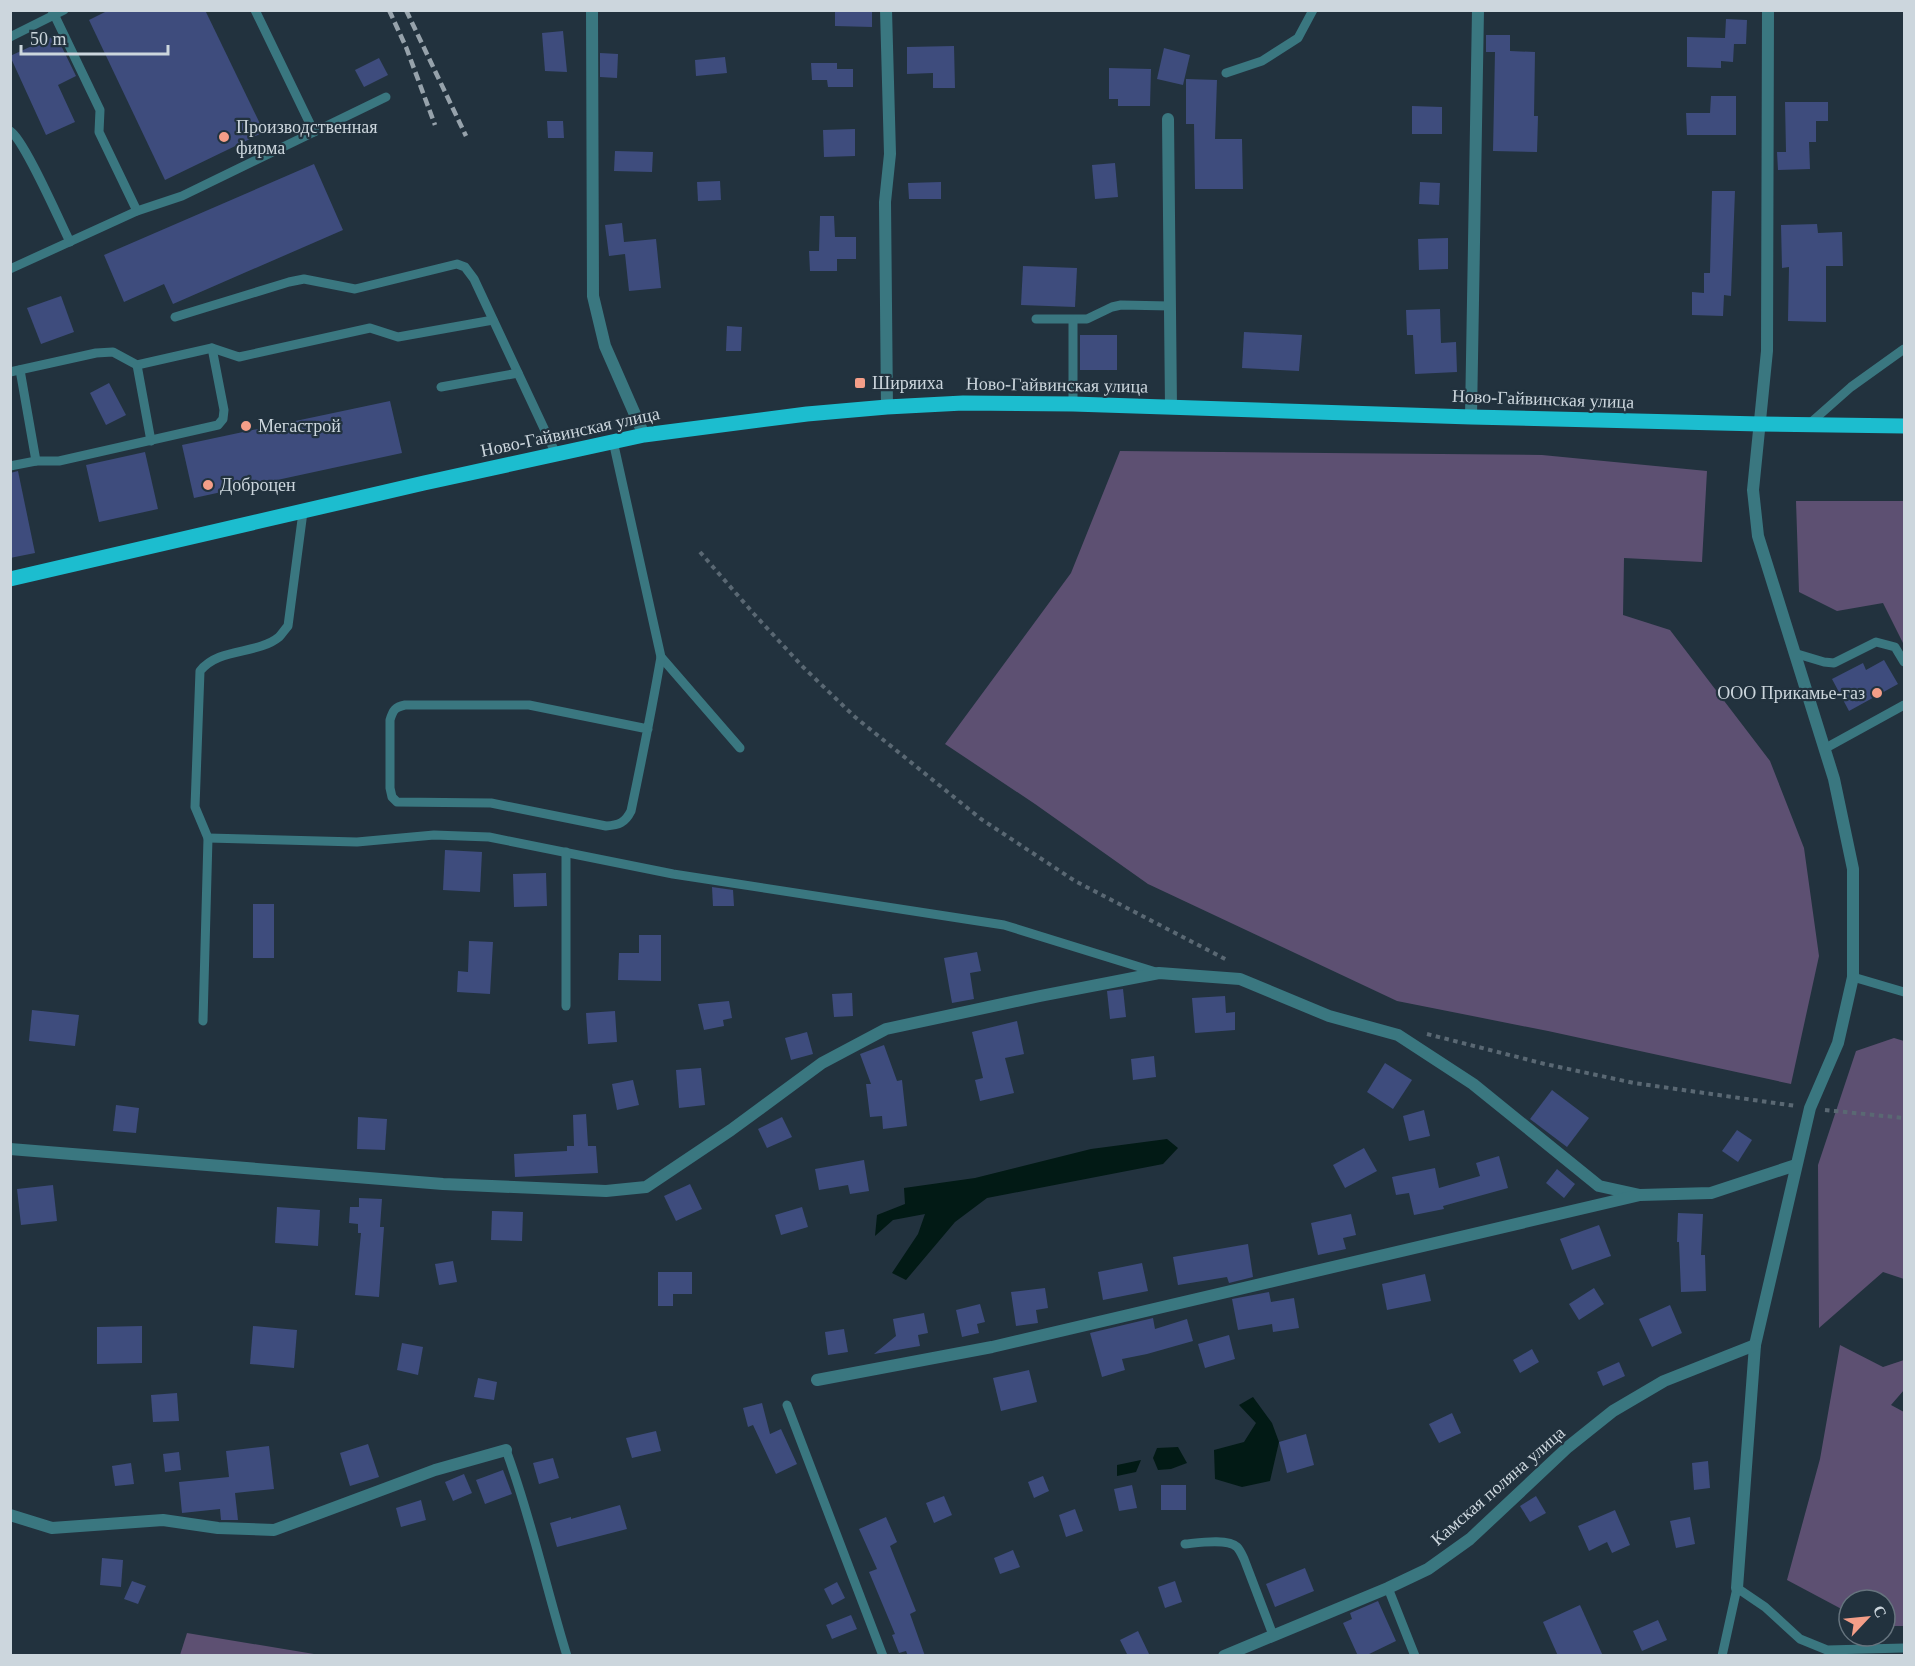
<svg xmlns="http://www.w3.org/2000/svg" width="1915" height="1666" font-family="Georgia,serif">
  <style>
    .green { fill: #5d5072 }
    .water { fill: #021a15 }
    .building { fill: #3e4c7d }
    .lines { fill: none; stroke-linecap: round; stroke-linejoin: round }
    .path { stroke: #5a6873; stroke-width: 4; stroke-dasharray: 4.5 4.5; stroke-linecap: butt }
    .service { stroke: #3a7780; stroke-width: 9 }
    .minor { stroke: #3a7780; stroke-width: 12 }
    .primary { stroke: #1cbdcf; stroke-width: 15 }
    .rail { stroke: #96a2ab; stroke-width: 4.5; stroke-dasharray: 9 4.5; stroke-linecap: butt }
    .poi-dot { fill: #f49e88; stroke: #22323e; stroke-width: 2 }
    .labels { text-anchor: middle; stroke-width: 4.5; stroke-linejoin: round; paint-order: stroke }
    .poi-label { font-size: 18px; fill: #ccd6dd; stroke: #22323e; text-anchor: start }
    .street-label { font-size: 18px; fill: #ccd6dd; stroke: #22323e }
  </style>
  <rect width="100%" height="100%" fill="#22323e"/>
  <g class="green">
    <polygon points="1120,451 1542,455 1707,471 1702,562 1624,558 1623,615 1670,630 1770,761 1804,848 1819,956 1791,1084 1548,1031 1397,1001 1148,884 1035,804 945,744 1071,573"/>
    <polygon points="1796,501 1904,501 1904,645 1883,603 1837,611 1799,592"/>
    <polygon points="1894,1038 1904,1041 1904,1279 1883,1272 1819,1328 1818,1165 1856,1051"/>
    <polygon points="1840,1345 1883,1367 1904,1360 1904,1390 1891,1405 1904,1412 1904,1626 1885,1626 1885,1600 1849,1600 1849,1613 1787,1580 1820,1459"/>
    <polygon points="187,1633 320,1655 180,1655"/>
  </g>
  <g class="water">
    <polygon points="1167,1139 1178,1148 1163,1164 987,1198 955,1222 906,1280 892,1273 918,1234 925,1214 893,1220 875,1236 877,1215 905,1204 904,1188 975,1178 1091,1149"/>
    <polygon points="1253,1397 1272,1423 1279,1442 1270,1481 1242,1487 1215,1479 1214,1450 1244,1442 1256,1423 1239,1405"/>
    <polygon points="1178,1447 1187,1463 1171,1469 1158,1470 1153,1458 1157,1448"/>
    <polygon points="1141,1460 1136,1472 1117,1476 1117,1465"/>
  </g>
  <g class="building">
    <polygon points="109,10 205,10 264,132 165,180 89,20"/>
    <polygon points="835,10 872,10 872,27 835,26"/>
    <polygon points="1726,19 1747,20 1746,44 1734,44 1733,62 1721,61 1721,68 1687,67 1687,37 1725,38"/>
    <polygon points="563,31 567,72 545,71 542,33"/>
    <polygon points="56,35 76,76 58,85 75,122 46,135 10,56"/>
    <polygon points="1486,35 1510,35 1510,51 1535,52 1534,116 1538,116 1537,152 1493,151 1495,52 1486,52"/>
    <polygon points="954,46 955,88 933,88 933,73 907,74 907,47"/>
    <polygon points="1164,48 1190,55 1183,85 1157,79"/>
    <polygon points="600,53 618,54 617,78 600,77"/>
    <polygon points="725,57 727,73 696,76 695,60"/>
    <polygon points="379,58 388,75 364,87 355,70"/>
    <polygon points="811,63 837,63 837,69 853,69 853,87 828,87 827,80 812,80"/>
    <polygon points="1109,68 1151,69 1150,106 1118,106 1118,99 1109,99"/>
    <polygon points="1186,79 1217,80 1215,139 1242,139 1243,189 1195,189 1194,124 1186,124"/>
    <polygon points="1711,96 1736,96 1736,135 1687,135 1686,113 1710,113"/>
    <polygon points="1785,102 1828,102 1828,121 1816,121 1816,142 1809,142 1810,169 1778,170 1777,152 1786,152"/>
    <polygon points="1412,106 1442,107 1442,134 1412,134"/>
    <polygon points="547,121 563,121 564,138 548,138"/>
    <polygon points="855,129 855,156 824,157 823,130"/>
    <polygon points="615,151 653,152 652,172 614,171"/>
    <polygon points="1115,163 1118,197 1095,199 1092,165"/>
    <polygon points="314,164 343,230 173,304 164,284 124,302 104,255"/>
    <polygon points="720,181 721,200 698,201 697,182"/>
    <polygon points="941,182 941,199 909,199 908,183"/>
    <polygon points="1420,182 1440,183 1439,205 1419,204"/>
    <polygon points="1712,191 1735,191 1731,296 1724,295 1723,316 1692,315 1692,292 1704,293 1704,273 1710,273"/>
    <polygon points="820,216 834,216 835,237 856,237 856,259 837,259 837,271 810,271 809,251 819,251"/>
    <polygon points="622,223 624,242 656,239 661,288 629,291 625,254 609,256 605,225"/>
    <polygon points="1817,224 1818,233 1842,232 1843,266 1826,266 1826,322 1788,321 1789,267 1782,268 1781,225"/>
    <polygon points="1448,238 1448,269 1419,270 1418,239"/>
    <polygon points="1023,266 1077,268 1075,307 1021,305"/>
    <polygon points="61,296 74,332 41,344 27,308"/>
    <polygon points="1440,309 1441,343 1456,342 1457,372 1415,374 1413,335 1407,335 1406,310"/>
    <polygon points="727,326 742,327 741,351 726,351"/>
    <polygon points="1244,332 1302,335 1299,371 1242,368"/>
    <rect x="1080" y="335" width="37" height="35"/>
    <polygon points="109,383 126,415 106,425 90,393"/>
    <polygon points="390,401 402,453 194,498 182,445"/>
    <polygon points="145,452 158,509 99,522 86,465"/>
    <polygon points="18,471 35,553 10,558 10,473"/>
    <polygon points="1884,660 1898,684 1849,711 1832,679 1863,663 1866,670"/>
    <polygon points="445,850 482,852 480,892 443,890"/>
    <polygon points="546,873 547,906 514,907 513,874"/>
    <polygon points="712,887 733,890 734,906 713,906"/>
    <rect x="253" y="904" width="21" height="54"/>
    <polygon points="639,935 661,935 661,981 618,980 619,953 639,953"/>
    <polygon points="469,941 493,942 490,994 457,992 458,971 468,972"/>
    <polygon points="977,952 981,971 970,973 974,999 952,1003 944,958"/>
    <polygon points="1123,989 1126,1017 1110,1019 1107,991"/>
    <polygon points="852,993 853,1016 834,1017 832,994"/>
    <polygon points="1225,996 1226,1013 1235,1012 1235,1030 1195,1033 1192,998"/>
    <polygon points="729,1001 732,1018 723,1020 724,1026 704,1030 698,1004"/>
    <polygon points="32,1010 79,1015 75,1046 29,1041"/>
    <polygon points="615,1011 617,1042 588,1044 586,1013"/>
    <polygon points="1017,1021 1024,1054 1005,1058 1014,1093 980,1101 975,1080 983,1078 972,1032"/>
    <polygon points="807,1032 813,1054 791,1060 785,1038"/>
    <polygon points="884,1045 897,1081 902,1080 907,1126 883,1129 882,1116 870,1117 866,1084 871,1084 860,1054"/>
    <polygon points="1154,1056 1156,1077 1133,1080 1131,1059"/>
    <polygon points="1385,1063 1412,1080 1393,1109 1367,1092"/>
    <polygon points="701,1068 705,1105 679,1108 676,1070"/>
    <polygon points="633,1080 639,1105 617,1110 612,1084"/>
    <polygon points="1552,1090 1589,1118 1567,1147 1530,1119"/>
    <polygon points="116,1105 139,1108 136,1133 113,1131"/>
    <polygon points="1424,1110 1430,1136 1409,1141 1403,1116"/>
    <polygon points="586,1114 588,1146 596,1146 598,1173 515,1177 514,1154 567,1151 567,1146 574,1146 573,1115"/>
    <polygon points="358,1117 387,1119 385,1150 357,1149"/>
    <polygon points="782,1117 792,1137 767,1148 758,1129"/>
    <polygon points="1737,1130 1752,1140 1738,1162 1722,1151"/>
    <polygon points="1364,1148 1377,1171 1345,1188 1333,1165"/>
    <polygon points="1499,1156 1508,1188 1443,1206 1444,1209 1414,1215 1409,1193 1396,1195 1392,1177 1435,1168 1439,1188 1480,1176 1476,1163"/>
    <polygon points="864,1160 869,1191 850,1194 848,1185 819,1190 815,1169"/>
    <polygon points="1557,1169 1575,1184 1564,1198 1546,1183"/>
    <polygon points="690,1184 702,1209 676,1221 664,1196"/>
    <polygon points="53,1185 57,1221 21,1225 17,1189"/>
    <polygon points="359,1198 382,1199 380,1227 384,1227 379,1297 355,1295 361,1233 358,1233 358,1224 349,1223 350,1207 359,1207"/>
    <polygon points="277,1207 320,1210 318,1246 275,1243"/>
    <polygon points="802,1207 808,1227 781,1235 775,1215"/>
    <polygon points="492,1211 523,1212 522,1241 491,1240"/>
    <polygon points="1678,1213 1703,1214 1701,1255 1705,1255 1706,1291 1681,1292 1679,1242 1677,1242"/>
    <polygon points="1351,1214 1356,1235 1343,1238 1346,1249 1318,1255 1311,1223"/>
    <polygon points="1599,1225 1611,1256 1572,1270 1560,1239"/>
    <polygon points="1248,1244 1253,1277 1229,1283 1227,1277 1178,1285 1173,1257"/>
    <polygon points="453,1261 457,1282 439,1285 435,1264"/>
    <polygon points="1142,1263 1148,1291 1103,1300 1098,1272"/>
    <polygon points="658,1272 692,1272 692,1294 673,1294 673,1306 658,1306"/>
    <polygon points="1425,1274 1431,1301 1387,1310 1382,1284"/>
    <polygon points="1045,1288 1048,1308 1036,1310 1038,1323 1016,1326 1011,1292"/>
    <polygon points="1594,1288 1604,1304 1579,1320 1569,1304"/>
    <polygon points="1269,1292 1271,1302 1294,1298 1299,1328 1273,1332 1272,1324 1238,1330 1232,1299"/>
    <polygon points="980,1304 985,1322 977,1324 979,1333 962,1337 956,1310"/>
    <polygon points="1670,1305 1682,1333 1652,1347 1639,1319"/>
    <polygon points="924,1313 928,1333 918,1335 920,1346 874,1354 896,1336 893,1319"/>
    <polygon points="1153,1318 1155,1329 1187,1319 1193,1341 1147,1354 1122,1359 1125,1370 1102,1377 1090,1333"/>
    <polygon points="142,1326 142,1363 97,1364 97,1327"/>
    <polygon points="253,1326 297,1330 294,1368 250,1364"/>
    <polygon points="844,1329 848,1352 828,1355 825,1332"/>
    <polygon points="1229,1335 1235,1359 1205,1368 1198,1344"/>
    <polygon points="402,1343 423,1347 418,1375 397,1370"/>
    <polygon points="1532,1349 1539,1362 1520,1373 1513,1360"/>
    <polygon points="1619,1362 1625,1376 1603,1386 1597,1372"/>
    <polygon points="1029,1370 1037,1402 1001,1411 993,1378"/>
    <polygon points="478,1378 497,1382 494,1400 474,1397"/>
    <polygon points="177,1393 179,1421 153,1422 151,1395"/>
    <polygon points="762,1403 770,1434 781,1429 797,1464 776,1474 753,1425 748,1427 743,1408"/>
    <polygon points="1452,1413 1461,1433 1439,1443 1429,1424"/>
    <polygon points="656,1431 661,1451 632,1458 626,1438"/>
    <polygon points="1306,1434 1314,1465 1287,1473 1279,1442"/>
    <polygon points="368,1444 379,1477 350,1486 340,1453"/>
    <polygon points="269,1446 274,1489 235,1493 238,1520 221,1520 220,1509 182,1513 179,1482 229,1477 226,1451"/>
    <polygon points="179,1452 181,1470 165,1472 163,1454"/>
    <polygon points="553,1458 559,1478 539,1484 533,1463"/>
    <polygon points="1708,1461 1710,1488 1694,1490 1692,1463"/>
    <polygon points="131,1463 134,1484 115,1486 112,1466"/>
    <polygon points="503,1470 512,1494 485,1504 476,1480"/>
    <polygon points="464,1474 472,1493 453,1501 445,1482"/>
    <polygon points="1043,1476 1049,1491 1034,1498 1028,1482"/>
    <polygon points="1132,1485 1137,1508 1119,1511 1114,1489"/>
    <rect x="1161" y="1485" width="25" height="25"/>
    <polygon points="944,1496 952,1515 934,1523 926,1503"/>
    <polygon points="1536,1496 1546,1513 1530,1522 1520,1506"/>
    <polygon points="421,1500 426,1520 401,1527 396,1508"/>
    <polygon points="620,1505 627,1529 557,1547 550,1523 571,1517 571,1519"/>
    <polygon points="1075,1509 1083,1531 1066,1537 1059,1515"/>
    <polygon points="1615,1510 1630,1545 1612,1553 1607,1542 1589,1551 1578,1526"/>
    <polygon points="886,1517 897,1542 890,1546 916,1611 910,1614 925,1656 908,1656 906,1651 899,1653 892,1635 895,1634 869,1572 877,1569 859,1529"/>
    <polygon points="1690,1517 1695,1544 1676,1548 1670,1521"/>
    <polygon points="1013,1550 1020,1567 1000,1574 994,1558"/>
    <polygon points="102,1558 123,1560 121,1587 100,1585"/>
    <polygon points="1305,1568 1314,1591 1275,1607 1266,1584"/>
    <polygon points="132,1581 146,1586 138,1604 124,1599"/>
    <polygon points="1175,1581 1182,1602 1165,1608 1158,1587"/>
    <polygon points="837,1582 845,1598 832,1605 824,1589"/>
    <polygon points="1378,1601 1396,1641 1365,1656 1358,1656 1343,1623 1352,1619 1350,1613"/>
    <polygon points="1580,1605 1603,1656 1558,1656 1543,1622"/>
    <polygon points="851,1615 857,1629 832,1639 826,1625"/>
    <polygon points="1658,1620 1667,1640 1642,1651 1633,1631"/>
    <polygon points="1138,1631 1150,1656 1128,1656 1120,1640"/>
  </g>
  <g class="lines">
    <g class="path">
      <polyline points="700,552 754,614 803,667 855,717 981,819 1075,881 1229,961"/>
      <polyline points="1427,1034 1545,1064 1634,1083 1796,1106"/>
      <polyline points="1825,1110 1904,1118"/>
    </g>
    <g class="service">
      <polyline points="52,10 100,110 99,132 137,211"/>
      <polyline points="10,37 64,10"/>
      <polyline points="1226,73 1262,61 1298,38 1313,10"/>
      <path d="M10,131C24,139 60,222 70,242"/>
      <polyline points="314,132 386,97"/>
      <polyline points="10,269 137,211 182,196 314,132 255,10"/>
      <polyline points="175,317 289,282 304,279 355,289 457,264 465,267 474,279 556,454"/>
      <polyline points="1036,319 1087,319 1112,307 1121,305 1170,306"/>
      <polyline points="1073,320 1073,404"/>
      <polyline points="137,365 151,441"/>
      <polyline points="20,370 36,461"/>
      <polyline points="10,372 96,353 113,352 137,365 212,348 239,357 370,328 398,337 493,320"/>
      <polyline points="441,387 518,373"/>
      <polyline points="1808,425 1851,387 1904,349"/>
      <polyline points="613,441 661,657 740,748"/>
      <polyline points="10,466 36,461 59,461 218,425 223,419 224,410 212,348"/>
      <polyline points="1794,653 1824,662 1834,663 1876,642 1895,647 1904,662"/>
      <path d="M648,729L529,705H405C395,707 393,710 390,720V788L392,797L397,802L491,803L606,826C619,825 625,823 631,811C642,759 652,708 661,657"/>
      <polyline points="1824,749 1904,705"/>
      <polyline points="208,838 357,842 434,835 489,837 673,874 1004,925 1159,973"/>
      <polyline points="566,852 566,1006"/>
      <polyline points="1853,977 1904,992"/>
      <path d="M203,1021L208,838L195,807L200,671C219,647 257,655 279,637C282,634 285,629 288,626L303,512"/>
      <polyline points="787,1405 883,1656"/>
      <path d="M506,1450C531,1517 546,1588 567,1656"/>
      <path d="M1185,1544C1197,1543 1228,1538 1237,1547C1240,1550 1242,1555 1244,1559L1273,1635"/>
      <polyline points="1388,1588 1415,1656"/>
      <polyline points="1722,1656 1737,1588 1765,1607 1800,1639 1827,1650 1904,1648"/>
    </g>
    <g class="minor">
      <polyline points="592,10 593,296 605,346 644,435"/>
      <polyline points="886,10 890,154 885,202 887,407"/>
      <polyline points="1168,119 1171,407"/>
      <polyline points="1471,417 1478,10"/>
      <polyline points="10,1149 443,1184 606,1191 646,1187 731,1130 822,1063 886,1029 1040,996 1159,973 1240,979 1329,1016 1398,1035 1473,1084 1599,1186 1640,1195"/>
      <polyline points="817,1380 992,1347 1640,1195 1711,1193 1796,1165"/>
      <polyline points="10,1515 52,1528 163,1520 218,1528 274,1530 435,1470 506,1450"/>
      <polyline points="1737,1588 1755,1345 1810,1108 1838,1043 1853,977 1853,869 1834,779 1758,536 1753,490 1767,351 1768,10"/>
      <polyline points="1224,1656 1388,1588 1428,1569 1470,1539 1568,1447 1613,1411 1664,1381 1755,1345"/>
    </g>
    <polyline class="primary" points="10,579 424,483 644,435 807,414 887,407 963,403 1073,404 1471,417 1760,424 1904,426"/>
    <g class="rail">
      <polyline points="389,10 406,47 435,125"/>
      <polyline points="406,10 466,136"/>
    </g>
  </g>
  <g class="poi-dot">
    <circle cx="224" cy="137" r="6"/>
    <rect x="854" y="377" width="12" height="12" rx="3"/>
    <circle cx="246" cy="426" r="6"/>
    <circle cx="208" cy="485" r="6"/>
    <circle cx="1877" cy="693" r="6"/>
  </g>
  <g class="labels">
    <g class="poi-label">
      <text x="236" y="133">Производственная<tspan x="236" dy="21">фирма</tspan></text>
      <text x="872" y="389">Ширяиха</text>
      <text x="258" y="432">Мегастрой</text>
      <text x="220" y="491">Доброцен</text>
      <text x="1865" y="699" text-anchor="end">ООО Прикамье-газ</text>
    </g>
    <g class="street-label">
      <text transform="translate(1057 385) rotate(1)" y="6">Ново-Гайвинская улица</text>
      <text transform="translate(1543 399) rotate(2)" y="6">Ново-Гайвинская улица</text>
      <text transform="translate(570 432) rotate(-12)" y="6">Ново-Гайвинская улица</text>
      <text transform="translate(1498 1486) rotate(-41)" y="6">Камская поляна улица</text>
    </g>
  </g>
  <rect width="1915" height="1666" fill="none" stroke="#ccd6dd" stroke-width="24"/>
  <g transform="translate(1867 1618) rotate(64)"><circle r="28" fill="#22323e" stroke="#66747e" stroke-width="1.5"/>
  <path d="M0-4.5L10 22L0 15L-10 22Z" fill="#f49e88"/>
  <text y="-9" font-size="16" font-weight="bold" text-anchor="middle" fill="#ccd6dd">С</text>
  </g>
  <path d="M21 45v9h147v-9" fill="none" stroke="#ccd6dd" stroke-width="3"/>
  <text x="30" y="45" font-size="18" fill="#ccd6dd" stroke="#22323e" stroke-width="4.5" paint-order="stroke">50 m</text>
</svg>
